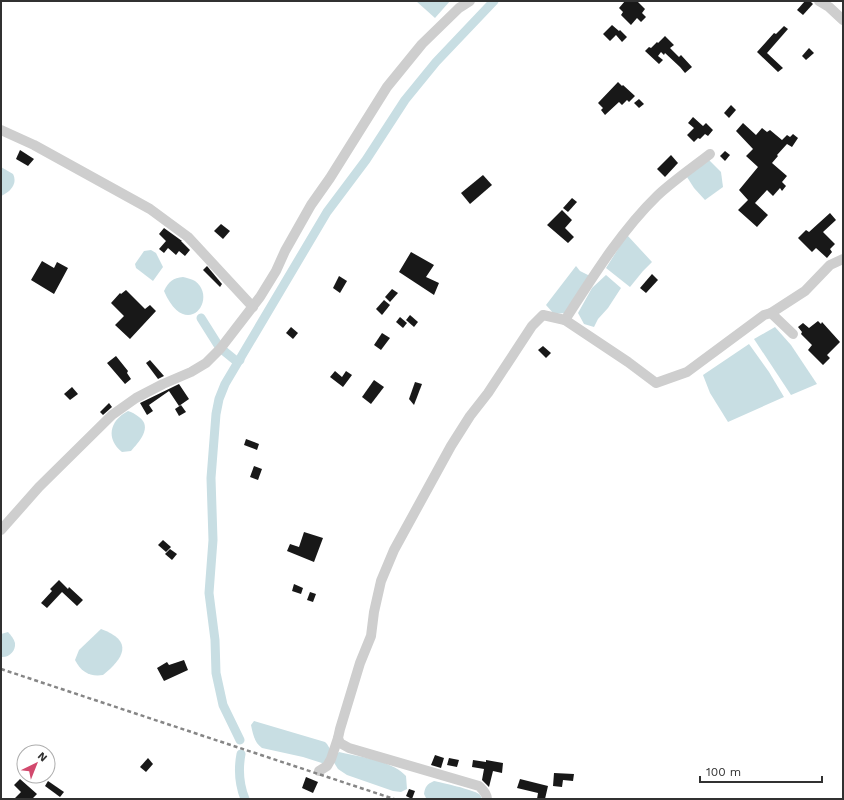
<svg xmlns="http://www.w3.org/2000/svg" width="844" height="800" font-family="'Work Sans',sans-serif">
  <style>
    .water { fill: #c8dee3 }
    .lines { fill: none; stroke-linecap: round; stroke-linejoin: round }
    .canal { stroke: #c8dee3; stroke-width: 9 }
    .building { fill: #181818 }
    .minor { stroke: #cecece; stroke-width: 10 }
    .rail { stroke: #868686; stroke-width: 2.5; stroke-dasharray: 4 3; stroke-linecap: butt }
  </style>
  <rect width="100%" height="100%" fill="#fff"/>
  <g class="water">
    <polygon points="416,1 450,1 435,18"/>
    <polygon points="708,159 721,172 723,187 705,200 694,188 687,177"/>
    <path d="M1,167L13,174C18,184 10,192 1,196Z"/>
    <polygon points="627,235 652,262 643,271 630,287 606,268"/>
    <polygon points="151,250 156,253 163,267 153,281 136,268 135,264 144,251"/>
    <polygon points="576,266 580,271 590,276 565,313 554,314 546,305"/>
    <polygon points="606,275 621,288 608,308 598,319 594,327 584,324 578,313 592,288"/>
    <path d="M183,277C187,278 192,279 195,281C219,299 186,342 164,291C169,281 173,278 183,277Z"/>
    <polygon points="775,327 791,345 817,384 791,395 754,339"/>
    <polygon points="749,344 769,372 784,397 728,422 710,393 703,375"/>
    <path d="M128,411C132,412 135,414 139,417C153,427 139,442 131,451L122,452C106,439 109,421 128,411Z"/>
    <path d="M101,629C134,641 124,658 103,675C90,677 81,672 75,660L79,650Z"/>
    <path d="M8,632C11,635 14,639 15,643C16,651 9,658 1,657V634Z"/>
    <path d="M254,721L325,742L327,744L330,749L325,764L303,757L262,748C254,742 253,734 251,725Z"/>
    <path d="M339,752C360,757 391,760 406,776L407,789L401,792L393,791L347,775L338,769L333,761L337,754Z"/>
    <path d="M434,781C440,782 474,790 479,794C481,795 481,797 482,799H429L426,798L424,794C425,787 427,784 434,781Z"/>
  </g>
  <g class="lines">
    <g class="canal">
      <polyline points="201,318 218,345"/>
      <polyline points="224,351 235,360 240,360"/>
      <polyline points="240,740 223,705 216,673 215,640 209,593 213,540 211,478 216,414 219,399 225,384 327,212 366,160 405,100 436,62 494,1"/>
      <path d="M241,754C238,770 239,784 245,799"/>
    </g>
  </g>
  <g class="building">
    <polygon points="625,1 637,1 645,9 642,13 646,17 641,22 637,18 631,25 621,15 623,12 619,8"/>
    <polygon points="805,1 810,1 813,4 803,15 797,10"/>
    <polygon points="612,25 619,31 620,30 627,37 622,42 616,35 610,41 603,34"/>
    <polygon points="784,26 788,29 767,53 783,68 778,72 757,52 774,33 776,34"/>
    <polygon points="665,36 674,45 670,48 679,57 681,55 692,67 685,73 680,67 665,53 664,55 661,52 658,56 663,60 659,64 645,51 649,47 651,48 657,42 658,43"/>
    <polygon points="809,48 814,53 806,60 802,56"/>
    <polygon points="618,82 622,86 623,85 635,96 629,102 627,100 622,105 619,102 605,115 601,110 603,108 598,103"/>
    <polygon points="639,99 644,104 639,108 634,103"/>
    <polygon points="731,105 736,110 729,118 724,113"/>
    <polygon points="693,117 703,126 706,123 713,130 708,136 705,134 700,139 698,138 694,142 687,135 694,128 688,123"/>
    <polygon points="743,123 756,135 762,128 767,132 770,130 782,140 787,135 790,137 793,134 798,138 792,147 787,144 777,155 778,156 772,163 787,176 782,182 786,186 782,191 780,188 773,196 767,190 755,203 768,215 757,227 738,210 748,200 739,190 758,167 746,156 753,149 736,131"/>
    <polygon points="20,150 34,159 28,166 16,159"/>
    <polygon points="725,151 730,155 725,161 720,156"/>
    <polygon points="671,155 678,163 665,177 657,169"/>
    <polygon points="483,175 492,185 470,204 461,193"/>
    <polygon points="572,198 577,202 568,212 563,208"/>
    <polygon points="562,210 572,220 565,228 574,237 568,243 547,225"/>
    <polygon points="830,213 836,220 823,232 835,244 830,249 832,252 827,258 816,248 812,252 798,238 806,230 809,232"/>
    <polygon points="221,224 230,231 223,239 214,231"/>
    <polygon points="164,228 182,241 181,241 190,250 185,256 179,251 176,255 168,248 164,253 159,249 166,241 159,234"/>
    <polygon points="411,252 434,265 426,277 439,283 434,295 399,272"/>
    <polygon points="42,261 54,268 57,262 68,268 54,294 31,280"/>
    <polygon points="207,266 222,284 220,287 203,270"/>
    <polygon points="652,274 658,280 646,293 640,288"/>
    <polygon points="339,276 347,281 340,293 333,288"/>
    <polygon points="392,289 398,293 390,302 385,297"/>
    <polygon points="126,290 145,309 150,305 156,311 130,339 115,325 124,316 111,303 120,293 121,294"/>
    <polygon points="384,300 390,305 382,315 376,309"/>
    <polygon points="410,315 418,322 414,327 406,320"/>
    <polygon points="400,317 407,323 403,328 396,322"/>
    <polygon points="818,321 821,324 822,322 840,342 827,355 830,358 823,365 808,350 812,345 801,334 802,332 798,327 803,323 809,328"/>
    <polygon points="291,327 298,333 293,339 286,333"/>
    <polygon points="382,333 390,338 381,350 374,345"/>
    <polygon points="543,346 551,353 546,358 538,350"/>
    <polygon points="116,356 128,371 127,373 131,379 125,384 107,363"/>
    <polygon points="150,360 164,376 158,379 146,363"/>
    <polygon points="335,371 342,377 346,371 352,375 343,387 330,377"/>
    <polygon points="374,380 384,387 371,404 362,397"/>
    <polygon points="415,382 422,384 414,405 409,399"/>
    <polygon points="179,384 189,399 179,406 169,391 149,405 153,411 147,415 140,403"/>
    <polygon points="72,387 78,394 70,400 64,394"/>
    <polygon points="109,403 112,407 103,415 100,412"/>
    <polygon points="181,405 186,412 179,416 175,409"/>
    <polygon points="246,439 259,444 257,450 244,445"/>
    <polygon points="254,466 262,469 258,480 250,477"/>
    <polygon points="304,532 323,538 314,562 287,551 290,544 299,547"/>
    <polygon points="163,540 171,547 166,552 158,545"/>
    <polygon points="170,549 177,554 172,560 165,554"/>
    <polygon points="59,580 68,589 69,587 83,600 77,606 62,592 47,608 41,603 52,591 50,589"/>
    <polygon points="294,584 303,588 301,594 292,591"/>
    <polygon points="310,592 316,594 313,602 307,600"/>
    <polygon points="184,660 188,670 164,681 157,668 167,662 169,665"/>
    <polygon points="435,755 444,758 441,768 431,765"/>
    <polygon points="148,758 153,764 146,772 140,767"/>
    <polygon points="449,758 459,760 457,767 447,765"/>
    <polygon points="473,760 486,762 486,760 503,763 502,773 493,771 489,787 482,780 484,769 472,767"/>
    <polygon points="554,773 574,774 573,781 563,780 562,787 553,786"/>
    <polygon points="306,777 318,782 313,793 302,788"/>
    <polygon points="20,779 37,794 32,799 14,799 21,792 14,785"/>
    <polygon points="520,779 548,786 545,799 537,799 538,793 517,788"/>
    <polygon points="48,781 64,792 60,797 45,786"/>
    <polygon points="409,789 415,791 412,799 406,796"/>
  </g>
  <g class="lines">
    <g class="minor">
      <polyline points="819,1 829,7 843,20"/>
      <polyline points="1,130 34,145 150,209 188,237 253,307"/>
      <polyline points="771,313 805,291 830,265 843,259"/>
      <polyline points="565,320 628,362 656,383 687,372 764,315 771,313 793,334"/>
      <polyline points="1,530 39,487 112,415 136,398 163,384 191,372 206,363 220,349 260,297 276,271 285,251 311,205 330,178 387,87 422,44 459,8 470,1"/>
      <polyline points="319,771 327,766 331,759 338,738"/>
      <path d="M487,799C487,793 482,789 479,786L349,748L340,743L338,738L340,729L360,663L371,636L374,612L381,581L394,550L451,446L470,416L488,393L532,326L543,315L565,320C592,278 621,231 657,196C673,181 692,168 710,154"/>
    </g>
    <polyline class="rail" points="1,669 394,799"/>
  </g>
  <rect width="844" height="800" fill="none" stroke="#313131" stroke-width="4"/>
  <g transform="translate(36 764) rotate(43)"><circle r="19" fill="#ffffff" stroke="#adadad"/>
  <path d="M0-3L7 15L0 10L-7 15Z" fill="#d2496d"/>
  <text y="-6" font-size="11" font-weight="bold" text-anchor="middle" fill="#313131">N</text>
  </g>
  <path d="M700 776v6h122v-6" fill="none" stroke="#313131" stroke-width="2"/>
  <text x="706" y="776" font-size="12" fill="#313131" stroke="#ffffff" stroke-width="3" paint-order="stroke">100 m</text>
</svg>
